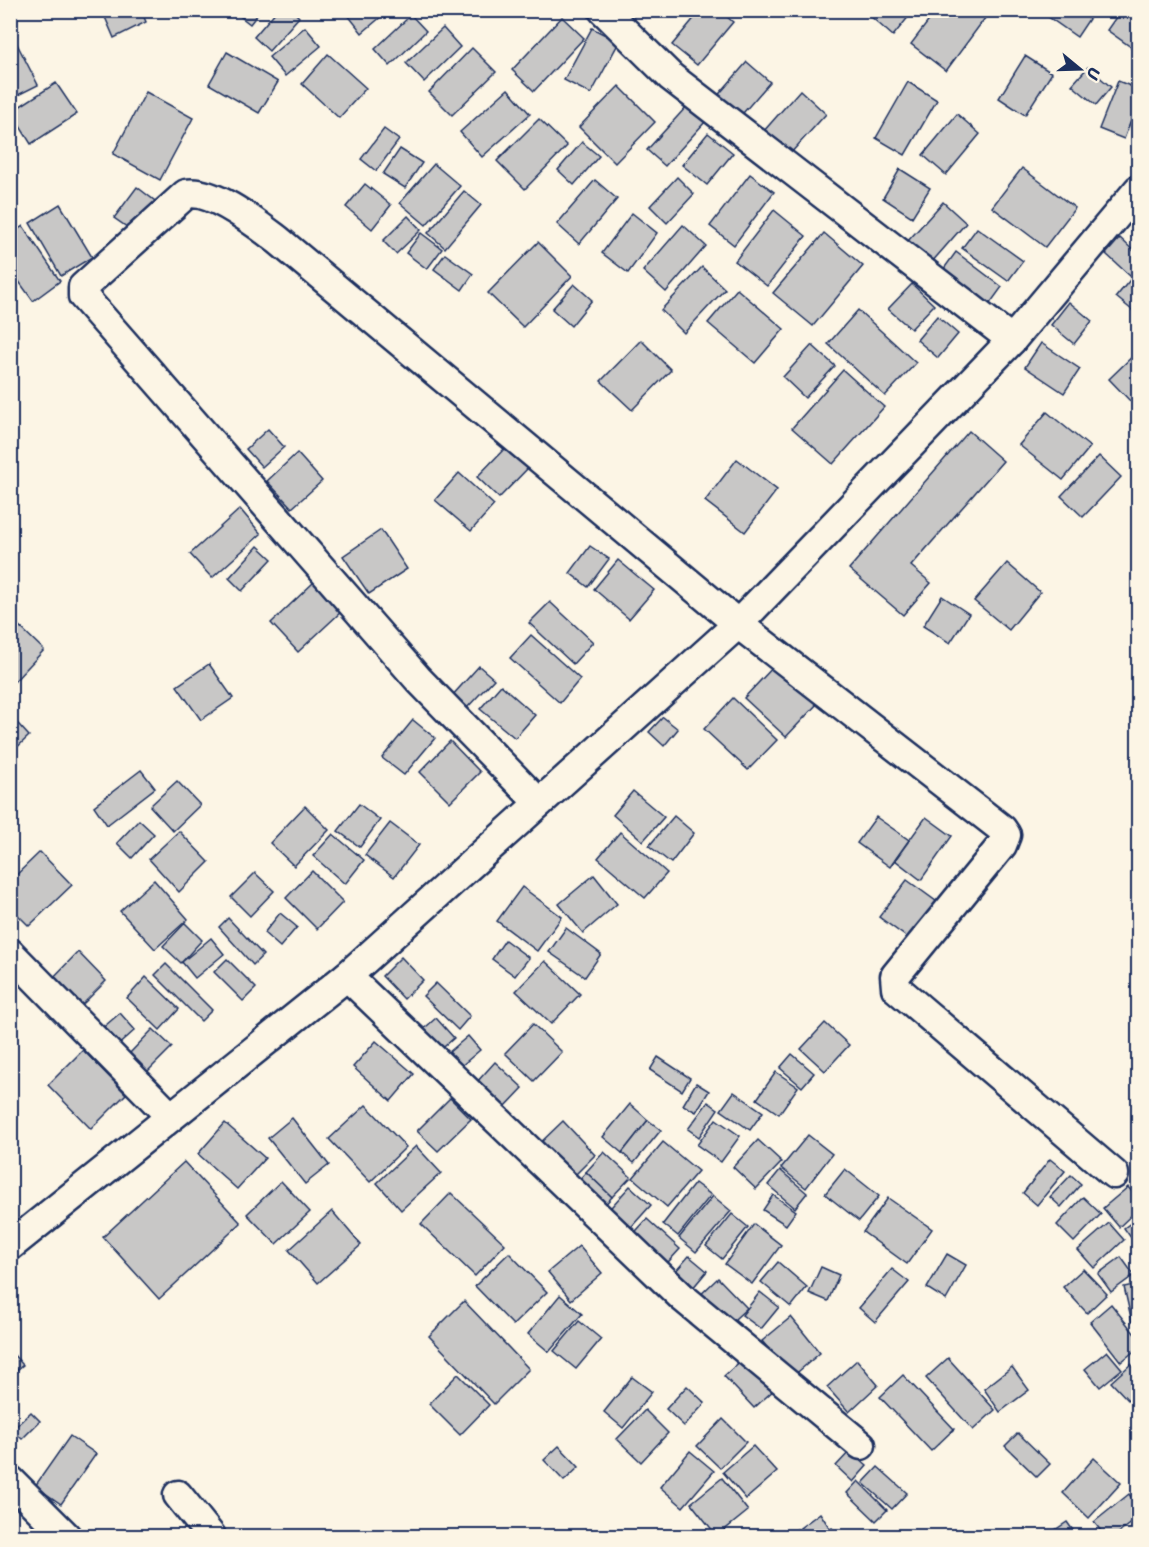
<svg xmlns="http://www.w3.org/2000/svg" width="1149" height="1547" font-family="Sriracha,sans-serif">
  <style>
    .building { fill: #c8c7c6; stroke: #1b2f5e; stroke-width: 1.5 }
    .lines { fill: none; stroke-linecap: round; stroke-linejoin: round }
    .minor-casing { stroke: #1b2f5e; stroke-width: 33 }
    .minor { stroke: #fcf5e5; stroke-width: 28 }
  </style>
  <rect width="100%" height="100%" fill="#fcf5e5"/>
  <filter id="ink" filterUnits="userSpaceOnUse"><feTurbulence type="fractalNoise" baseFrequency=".0167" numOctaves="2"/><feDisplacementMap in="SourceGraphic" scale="12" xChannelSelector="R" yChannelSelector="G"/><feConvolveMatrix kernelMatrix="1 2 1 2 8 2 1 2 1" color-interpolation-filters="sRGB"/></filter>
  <g filter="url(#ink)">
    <g class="building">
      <polygon points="102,10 141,10 146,22 114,38"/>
      <polygon points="238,10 261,10 250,24 236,13"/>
      <polygon points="277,10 292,10 299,17 269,51 254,37"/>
      <polygon points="344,10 389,10 362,33"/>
      <polygon points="448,10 461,10 451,16"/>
      <polygon points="701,10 719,10 733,22 697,65 672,45"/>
      <polygon points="875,10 914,10 893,36 870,16"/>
      <polygon points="937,10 991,10 946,71 911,44"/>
      <polygon points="1051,10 1095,10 1077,37 1047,16"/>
      <polygon points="1121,10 1138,12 1138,52 1107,30"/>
      <polygon points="411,15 426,31 390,66 375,49"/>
      <polygon points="562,17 584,38 534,91 512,70"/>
      <polygon points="305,27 321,46 285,76 269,57"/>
      <polygon points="443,28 460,47 424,82 406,63"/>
      <polygon points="592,28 619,42 591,94 564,80"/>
      <polygon points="16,42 38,85 10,99 10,45"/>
      <polygon points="472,48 496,72 452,115 429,92"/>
      <polygon points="227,52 278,82 259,113 209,84"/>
      <polygon points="328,54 366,88 339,118 302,84"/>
      <polygon points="1025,56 1052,73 1025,115 999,98"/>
      <polygon points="747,62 770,82 737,120 714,100"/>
      <polygon points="1088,67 1111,87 1096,105 1072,85"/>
      <polygon points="1118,81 1138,89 1138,102 1124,139 1099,129"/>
      <polygon points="908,82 937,100 905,155 876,138"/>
      <polygon points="56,83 77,114 31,144 11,112"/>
      <polygon points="619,86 655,122 615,163 579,127"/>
      <polygon points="508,89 530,114 482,157 460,132"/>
      <polygon points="800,90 826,114 789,155 763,132"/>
      <polygon points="146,92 193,118 160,180 113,154"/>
      <polygon points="687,106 705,122 665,166 647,150"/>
      <polygon points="957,114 980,134 946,175 923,155"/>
      <polygon points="539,119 567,146 525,189 497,161"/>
      <polygon points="384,129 399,140 376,171 361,159"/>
      <polygon points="708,133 733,153 707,185 682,165"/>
      <polygon points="582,142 599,156 574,185 558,170"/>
      <polygon points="400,149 422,163 405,188 383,174"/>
      <polygon points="434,164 460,186 426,225 400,203"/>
      <polygon points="1022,168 1075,208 1045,247 992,207"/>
      <polygon points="900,169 930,188 912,217 883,198"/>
      <polygon points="750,174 774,192 734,245 710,226"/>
      <polygon points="677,177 694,194 667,223 650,206"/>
      <polygon points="595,180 617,199 579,244 557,224"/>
      <polygon points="365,184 391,205 372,229 346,207"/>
      <polygon points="137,187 159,204 137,234 114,218"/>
      <polygon points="464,191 481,205 445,248 428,233"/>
      <polygon points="943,202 966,223 931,263 907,242"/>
      <polygon points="60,204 92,257 61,276 30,223"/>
      <polygon points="774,210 806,236 767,286 735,261"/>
      <polygon points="632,213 657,233 628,273 602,253"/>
      <polygon points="408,216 421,230 396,254 383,241"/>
      <polygon points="1138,220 1138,232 1133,227"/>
      <polygon points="683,225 706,246 666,292 643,271"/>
      <polygon points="23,226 60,281 33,301 10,269 10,235"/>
      <polygon points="977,228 1023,261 1008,281 962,248"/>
      <polygon points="421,233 442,249 427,269 406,253"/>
      <polygon points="824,233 863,266 813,326 773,293"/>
      <polygon points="1120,238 1138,255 1138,267 1130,276 1106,254"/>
      <polygon points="538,242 572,276 523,327 488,293"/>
      <polygon points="956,252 1002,287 986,309 940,274"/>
      <polygon points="445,254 473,274 462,290 434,269"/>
      <polygon points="702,267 725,289 684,333 661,310"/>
      <polygon points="1138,270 1138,315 1116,297"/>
      <polygon points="574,284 592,300 571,326 552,309"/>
      <polygon points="912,284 934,305 911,329 888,309"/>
      <polygon points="737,289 784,329 755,363 708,323"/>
      <polygon points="1069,302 1092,321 1074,344 1051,325"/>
      <polygon points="858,310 916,363 885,396 828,344"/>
      <polygon points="937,316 958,334 938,358 917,340"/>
      <polygon points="641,340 671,370 632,410 601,381"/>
      <polygon points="1041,343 1080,369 1064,393 1025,367"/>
      <polygon points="812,345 835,366 805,398 783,377"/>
      <polygon points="1138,351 1138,394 1131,402 1109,379"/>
      <polygon points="843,370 884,407 833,464 792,428"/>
      <polygon points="1047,412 1090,447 1063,480 1019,445"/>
      <polygon points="268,429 284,447 262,467 246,449"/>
      <polygon points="969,431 1003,461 911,566 931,583 903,615 849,569"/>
      <polygon points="507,446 529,467 499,498 477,477"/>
      <polygon points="297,453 322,481 292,508 267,481"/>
      <polygon points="1099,456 1121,477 1083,517 1061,496"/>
      <polygon points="737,459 777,490 745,532 705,501"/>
      <polygon points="459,473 494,505 471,531 435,500"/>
      <polygon points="240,509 261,534 212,578 190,554"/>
      <polygon points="381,530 407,569 369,594 343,556"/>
      <polygon points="258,546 272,559 242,591 229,578"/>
      <polygon points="590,546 609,559 588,587 570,573"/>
      <polygon points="618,560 654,590 629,619 594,589"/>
      <polygon points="1007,563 1040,592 1009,630 974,601"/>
      <polygon points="314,582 342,611 298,652 271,623"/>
      <polygon points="942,596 969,614 950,643 923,626"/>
      <polygon points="550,602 593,642 573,664 529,623"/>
      <polygon points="16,623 44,650 12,684 10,630"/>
      <polygon points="531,635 580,679 560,703 510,658"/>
      <polygon points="209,664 233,698 201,720 177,686"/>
      <polygon points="776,664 818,703 786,737 744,698"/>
      <polygon points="479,666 494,679 465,710 451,697"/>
      <polygon points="501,685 535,715 515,738 480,709"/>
      <polygon points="733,698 777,740 748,770 704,729"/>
      <polygon points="10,715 29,736 10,754"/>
      <polygon points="663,717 678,729 664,746 649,732"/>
      <polygon points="413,720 435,738 404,775 382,758"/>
      <polygon points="450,741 480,772 450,802 420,772"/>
      <polygon points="141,770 155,788 107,825 94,806"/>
      <polygon points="177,781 200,805 173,831 150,806"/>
      <polygon points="633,791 664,817 643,841 613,815"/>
      <polygon points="359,804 380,820 360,847 338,831"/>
      <polygon points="305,806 329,830 294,866 270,843"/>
      <polygon points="674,816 694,833 671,863 649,846"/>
      <polygon points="876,817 909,840 890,867 857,843"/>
      <polygon points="926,817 952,836 921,880 895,860"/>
      <polygon points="139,820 154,834 132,858 117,843"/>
      <polygon points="390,823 419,845 394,877 365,855"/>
      <polygon points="179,831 209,862 179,892 149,859"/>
      <polygon points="620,832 667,873 645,898 598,858"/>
      <polygon points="333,834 364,860 345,884 313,856"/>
      <polygon points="40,852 72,885 29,926 10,907 10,881"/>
      <polygon points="312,871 343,902 317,929 286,898"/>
      <polygon points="255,873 274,891 250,916 231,897"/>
      <polygon points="594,875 617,904 583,933 559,904"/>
      <polygon points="154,880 188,919 155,949 120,911"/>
      <polygon points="907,880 944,907 916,944 879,917"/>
      <polygon points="522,887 562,917 537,951 497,921"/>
      <polygon points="280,913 297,927 280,947 264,933"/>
      <polygon points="228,918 263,955 253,965 219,927"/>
      <polygon points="185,923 202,940 181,963 163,946"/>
      <polygon points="566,928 601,954 585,977 549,952"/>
      <polygon points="211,938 224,954 195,978 182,962"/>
      <polygon points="505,940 529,958 515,976 492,959"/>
      <polygon points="78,952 106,981 74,1013 47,984"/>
      <polygon points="401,957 423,980 404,999 382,976"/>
      <polygon points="227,959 256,988 243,1001 214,972"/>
      <polygon points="545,961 580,994 551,1024 516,991"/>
      <polygon points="166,964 212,1010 201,1021 155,975"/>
      <polygon points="146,977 179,1009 160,1030 127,998"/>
      <polygon points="436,983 470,1016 458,1030 423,996"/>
      <polygon points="120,1013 135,1030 114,1049 99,1031"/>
      <polygon points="436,1018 454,1038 436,1054 418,1034"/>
      <polygon points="825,1023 849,1045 825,1071 801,1049"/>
      <polygon points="533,1024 562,1052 534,1081 505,1053"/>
      <polygon points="153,1029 172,1047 147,1072 129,1054"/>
      <polygon points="468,1036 480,1050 453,1073 441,1059"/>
      <polygon points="376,1041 414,1074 391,1101 353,1067"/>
      <polygon points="83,1050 126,1094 91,1129 48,1085"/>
      <polygon points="792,1054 814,1073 802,1087 780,1068"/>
      <polygon points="658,1057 690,1078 682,1091 650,1070"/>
      <polygon points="495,1062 523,1088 504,1108 476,1083"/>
      <polygon points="776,1072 798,1087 779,1114 757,1099"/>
      <polygon points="696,1083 709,1091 696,1112 683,1105"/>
      <polygon points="734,1092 763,1112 750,1130 721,1110"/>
      <polygon points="450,1098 471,1119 438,1151 417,1131"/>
      <polygon points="708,1102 718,1109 699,1137 688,1129"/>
      <polygon points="630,1104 648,1120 622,1153 603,1137"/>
      <polygon points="366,1105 406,1147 370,1182 329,1139"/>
      <polygon points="292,1118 329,1165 305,1184 268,1138"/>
      <polygon points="716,1119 740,1136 721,1162 697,1145"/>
      <polygon points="648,1120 661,1130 634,1163 622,1153"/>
      <polygon points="563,1121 595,1155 569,1181 536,1147"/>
      <polygon points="225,1123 265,1158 237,1189 198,1154"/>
      <polygon points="808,1135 832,1154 806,1188 781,1168"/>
      <polygon points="758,1140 782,1162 756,1189 733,1167"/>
      <polygon points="663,1142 698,1171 667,1207 633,1178"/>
      <polygon points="416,1146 441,1173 401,1210 377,1183"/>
      <polygon points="604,1152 631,1177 612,1197 586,1172"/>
      <polygon points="1050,1159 1065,1171 1037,1205 1023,1193"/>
      <polygon points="184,1162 241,1223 159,1299 103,1237"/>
      <polygon points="845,1169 879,1196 859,1221 825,1194"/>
      <polygon points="780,1170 807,1193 795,1208 768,1185"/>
      <polygon points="586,1172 612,1197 599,1211 573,1186"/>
      <polygon points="1071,1175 1081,1184 1061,1207 1050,1197"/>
      <polygon points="281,1181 310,1212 276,1244 247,1214"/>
      <polygon points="695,1183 711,1195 678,1236 663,1224"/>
      <polygon points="630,1186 651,1205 625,1234 604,1215"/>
      <polygon points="1128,1187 1138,1199 1138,1209 1119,1227 1103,1208"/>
      <polygon points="451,1193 505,1244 475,1276 421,1224"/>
      <polygon points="773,1195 796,1211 786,1225 763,1210"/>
      <polygon points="713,1196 731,1211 696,1252 679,1238"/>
      <polygon points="1083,1197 1101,1214 1074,1242 1057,1225"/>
      <polygon points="888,1198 932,1229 907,1264 863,1232"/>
      <polygon points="332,1211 361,1245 318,1283 289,1250"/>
      <polygon points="732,1214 748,1227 722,1259 706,1246"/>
      <polygon points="1138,1218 1138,1239 1134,1242 1124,1228"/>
      <polygon points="647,1219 680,1249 660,1271 627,1241"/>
      <polygon points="1109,1223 1124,1240 1094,1268 1078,1250"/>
      <polygon points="754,1224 781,1245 752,1284 725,1264"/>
      <polygon points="579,1246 602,1273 571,1300 548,1272"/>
      <polygon points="509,1253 547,1292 513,1325 475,1286"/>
      <polygon points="947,1254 966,1265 946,1300 927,1288"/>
      <polygon points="689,1256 707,1271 687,1295 668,1280"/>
      <polygon points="1121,1257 1134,1275 1111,1292 1098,1274"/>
      <polygon points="778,1262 807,1287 791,1307 761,1282"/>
      <polygon points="821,1267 839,1275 828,1301 809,1293"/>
      <polygon points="892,1269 909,1282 875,1322 859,1308"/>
      <polygon points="1083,1269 1107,1294 1087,1313 1063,1287"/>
      <polygon points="718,1278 747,1308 724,1329 696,1299"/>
      <polygon points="1138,1284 1138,1320 1132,1322 1124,1287"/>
      <polygon points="760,1292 779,1307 761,1329 742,1315"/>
      <polygon points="560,1295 582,1314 549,1352 528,1334"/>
      <polygon points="464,1301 529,1369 494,1404 429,1336"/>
      <polygon points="1111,1304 1138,1338 1138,1348 1121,1362 1090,1322"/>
      <polygon points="791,1317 820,1353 792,1377 762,1341"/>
      <polygon points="579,1321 601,1339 576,1369 554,1351"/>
      <polygon points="10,1351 23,1365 10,1376"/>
      <polygon points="1107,1351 1122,1369 1100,1387 1085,1369"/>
      <polygon points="745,1357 775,1389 754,1408 724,1376"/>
      <polygon points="948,1358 995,1410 973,1430 926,1378"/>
      <polygon points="857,1360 878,1385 849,1412 827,1387"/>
      <polygon points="1131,1364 1138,1373 1138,1391 1128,1400 1111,1382"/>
      <polygon points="1012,1367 1029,1390 1000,1412 984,1389"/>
      <polygon points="458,1374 489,1405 460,1435 429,1404"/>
      <polygon points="903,1375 954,1429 931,1451 880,1397"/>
      <polygon points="632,1377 652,1392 623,1428 604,1412"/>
      <polygon points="687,1386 705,1403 684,1426 666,1409"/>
      <polygon points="645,1410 668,1433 641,1462 617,1439"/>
      <polygon points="31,1412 40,1421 22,1439 12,1430"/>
      <polygon points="723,1419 746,1442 720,1468 697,1446"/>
      <polygon points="1018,1433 1050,1464 1037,1477 1005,1446"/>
      <polygon points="70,1436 96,1454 61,1504 35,1486"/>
      <polygon points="559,1446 579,1467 564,1481 544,1460"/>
      <polygon points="753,1446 777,1472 746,1499 723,1472"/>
      <polygon points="690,1451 714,1471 683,1507 660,1487"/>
      <polygon points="850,1451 867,1466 853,1482 836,1466"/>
      <polygon points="1094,1458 1121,1483 1089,1518 1063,1493"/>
      <polygon points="878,1467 907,1493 892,1509 863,1483"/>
      <polygon points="722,1478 748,1511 717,1536 691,1503"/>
      <polygon points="858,1481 887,1510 876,1521 847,1493"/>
      <polygon points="1129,1494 1138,1507 1138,1518 1115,1536 1105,1536 1094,1522"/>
      <polygon points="820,1513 829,1527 816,1536 806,1536 800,1528"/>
      <polygon points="1067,1522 1077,1536 1046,1536"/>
      <polygon points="832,1528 839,1536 822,1536"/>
      <polygon points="797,1529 802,1536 785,1536"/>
    </g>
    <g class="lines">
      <g class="minor-casing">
        <g id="minor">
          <polyline points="603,10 671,77 1012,340"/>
          <path d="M539,803L418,679L83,296V287L186,194C212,188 258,225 278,240L738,624L1002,829L1006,835L1002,845L895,976L896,988L1114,1174"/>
          <polyline points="10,953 170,1116"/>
          <polyline points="347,976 682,1297 861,1445"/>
          <polyline points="10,1246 347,976 738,624 1012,340 1138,190"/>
          <polyline points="10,1480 66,1536"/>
          <polyline points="178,1495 211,1536"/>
        </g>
      </g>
      <use href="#minor" class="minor"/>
    </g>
  </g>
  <rect width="1149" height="1547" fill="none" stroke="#fcf5e5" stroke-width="36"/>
  <rect x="18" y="18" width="1113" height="1511" fill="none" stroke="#1b2f5e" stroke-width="2" filter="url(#ink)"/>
  <g transform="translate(1080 69) rotate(109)" stroke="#fcf5e5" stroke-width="4.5" paint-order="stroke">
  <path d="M0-4.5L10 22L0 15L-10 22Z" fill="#1b2f5e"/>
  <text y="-9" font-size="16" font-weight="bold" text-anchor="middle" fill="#1b2f5e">U</text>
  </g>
</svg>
